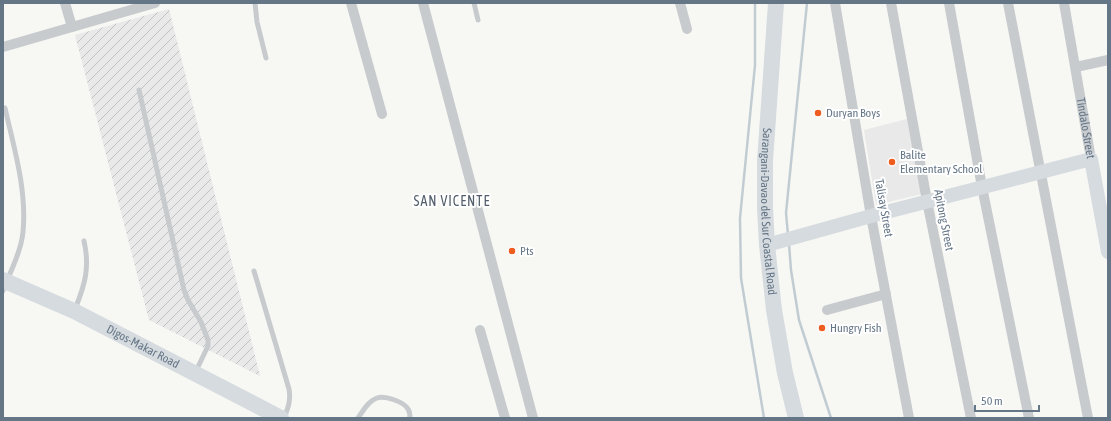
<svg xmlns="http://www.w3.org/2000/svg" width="1111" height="421" font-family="'Asap Condensed',sans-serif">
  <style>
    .built { fill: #e8e9e8 }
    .industrial { fill: url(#industrial-furrows) }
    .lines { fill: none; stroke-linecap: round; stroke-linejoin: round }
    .stream { stroke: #c1ccd2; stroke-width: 2.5 }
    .lane { stroke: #c7cbce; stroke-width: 5 }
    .street { stroke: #c7cbce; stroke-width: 10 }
    .secondary { stroke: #d6dbdf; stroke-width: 14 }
    .primary { stroke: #d6dbdf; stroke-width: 16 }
    .poi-dot { fill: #ee5c1f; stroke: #fff; stroke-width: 1.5 }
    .labels { text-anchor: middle; stroke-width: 4; stroke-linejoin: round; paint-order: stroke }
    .poi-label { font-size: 12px; fill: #657687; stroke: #fff; text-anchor: start }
    .street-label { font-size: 12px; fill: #657687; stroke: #fff }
    .quarter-label { font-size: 14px; letter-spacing: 1px; fill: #535f6c; stroke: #fff }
  </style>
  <defs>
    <pattern id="industrial-furrows" width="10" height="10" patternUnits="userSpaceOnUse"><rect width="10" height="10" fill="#e8e9e8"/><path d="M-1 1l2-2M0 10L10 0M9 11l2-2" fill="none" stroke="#c0c1c2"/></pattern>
  </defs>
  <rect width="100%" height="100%" fill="#f7f8f4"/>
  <polygon class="built" points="907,119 922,194 876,205 864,130"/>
  <polygon class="industrial" points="169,9 260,376 149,320 75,35"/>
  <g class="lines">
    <g class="stream">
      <polyline points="755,3 755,65 740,218 741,278 764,418"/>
      <polyline points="788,235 786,213 807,3"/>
      <polyline points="789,244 791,270 799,320 831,418"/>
    </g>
    <g class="lane">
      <polyline points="255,3 257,22 266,58"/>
      <polyline points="474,3 478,20"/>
      <polyline points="139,90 184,290 188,300 201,322 208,340 208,346 196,371"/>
      <path d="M254,271L289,389C291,401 288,408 284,418"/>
      <path d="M3,291C10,272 21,252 23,232C27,190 14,148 5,108"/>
      <path d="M75,309C85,285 90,267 84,241"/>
      <path d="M358,418C363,411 368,401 377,398C385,395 404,402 408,409C410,412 410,415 410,418"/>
    </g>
    <g class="street">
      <polyline points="65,3 72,27"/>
      <polyline points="351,3 382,114"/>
      <polyline points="423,3 533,418"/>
      <polyline points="680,3 687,29"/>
      <polyline points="835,3 871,216 909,418"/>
      <polyline points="891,3 927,201 971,418"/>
      <polyline points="949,3 982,187 1029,418"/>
      <polyline points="1008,3 1088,418"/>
      <path id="s1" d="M1064,3L1091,159"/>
      <polyline points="3,47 155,3"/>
      <polyline points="1076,67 1108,60"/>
      <polyline points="827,310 886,294"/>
      <polyline points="480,330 505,418"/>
    </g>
    <polyline class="secondary" points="767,245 871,216 1091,159 1108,252"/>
    <g class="primary">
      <path id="s2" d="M776,3L765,161V208L767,245L774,310L785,373L796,418"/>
      <path id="s3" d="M3,280L74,311L281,418"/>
    </g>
  </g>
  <g class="poi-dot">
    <circle cx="818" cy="113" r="4"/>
    <circle cx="892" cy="162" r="4"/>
    <circle cx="512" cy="251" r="4"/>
    <circle cx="822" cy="328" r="4"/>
  </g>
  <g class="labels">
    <g class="poi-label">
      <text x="826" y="117">Duryan Boys</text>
      <text x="900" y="159">Balite<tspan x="900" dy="14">Elementary School</tspan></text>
      <text x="520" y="255">Pts</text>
      <text x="830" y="332">Hungry Fish</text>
    </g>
    <g class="street-label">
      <text dy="4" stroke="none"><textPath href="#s1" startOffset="127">Tindalo Street</textPath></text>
      <text transform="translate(884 208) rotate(80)" y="4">Talisay Street</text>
      <text dy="4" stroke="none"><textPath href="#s2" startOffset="209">Sarangani-Davao del Sur Coastal Road</textPath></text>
      <text transform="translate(944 220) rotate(79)" y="4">Apitong Street</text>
      <text dy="4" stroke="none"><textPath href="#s3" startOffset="155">Digos-Makar Road</textPath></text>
    </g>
    <g class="quarter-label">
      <text x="452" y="206">SAN VICENTE</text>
    </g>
  </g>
  <rect width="1111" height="421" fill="none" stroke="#657687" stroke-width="8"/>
  <path d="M975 405v6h64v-6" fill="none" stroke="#657687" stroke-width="2"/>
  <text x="981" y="405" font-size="12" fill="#657687" stroke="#ffffff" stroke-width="3" paint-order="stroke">50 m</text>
</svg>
